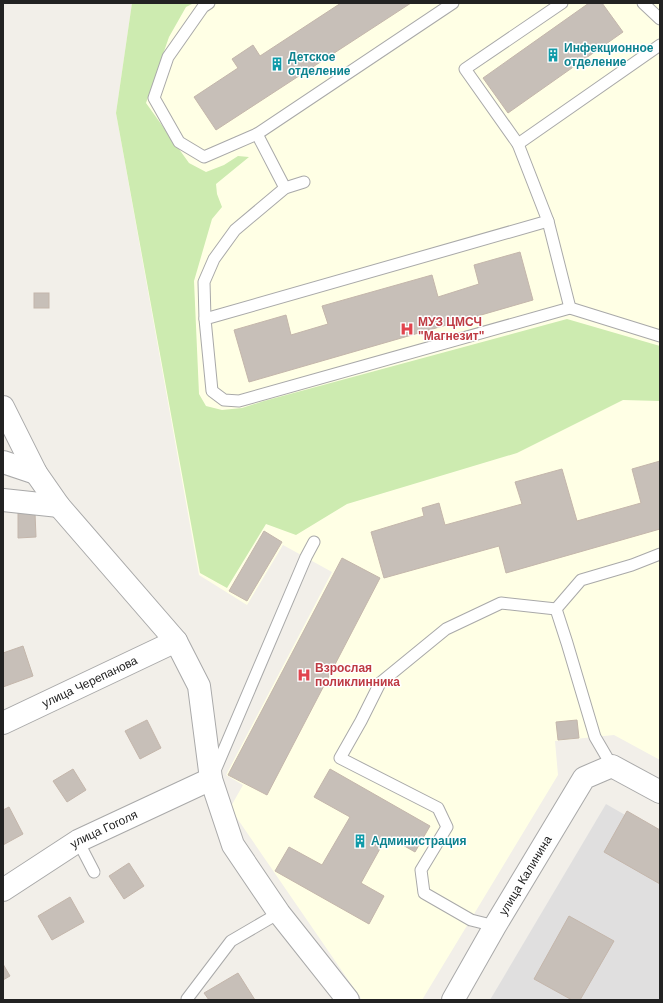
<svg xmlns="http://www.w3.org/2000/svg" width="663" height="1003" font-family="Arial,sans-serif">
  <style>
    .residential { fill: #e0dfdf }
    .education { fill: #ffffe5 }
    .grass { fill: #cdebb0 }
    .building { fill: #c7bfb8; stroke: #c4b6ab }
    .lines { fill: none; stroke-linecap: round; stroke-linejoin: round }
    .service-casing { stroke: #a9a9a9; stroke-width: 13 }
    .minor-casing { stroke: #a9a9a9; stroke-width: 24 }
    .tertiary-casing { stroke: #a9a9a9; stroke-width: 24 }
    .service { stroke: #fff; stroke-width: 11 }
    .minor { stroke: #fff; stroke-width: 22 }
    .tertiary { stroke: #fff; stroke-width: 22 }
    .labels { text-anchor: middle; stroke-width: 3; stroke-linejoin: round; paint-order: stroke }
    .culture-label { font-size: 12px; font-weight: bold; fill: #0d838f; stroke: #fff; text-anchor: start }
    .health-label { font-size: 12px; font-weight: bold; fill: #be3a42; stroke: #fff; text-anchor: start }
    .street-label { font-size: 12px; fill: #222; stroke: #fff }
  </style>
  <rect width="100%" height="100%" fill="#f2efe9"/>
  <polygon class="residential" points="606,804 660,835 660,1000 490,1000"/>
  <polygon class="education" points="132,3 660,3 660,760 614,735 555,741 558,775 422,1000 362,1000 230,808 243,785 226,775 332,572 283,545 247,605 199,575 116,113"/>
  <polygon class="grass" points="132,3 194,3 186,7 169,37 146,103 189,163 206,172 224,165 238,156 249,157 216,184 217,194 222,207 212,219 194,281 199,394 206,406 222,410 242,408 264,401 567,319 660,346 660,401 623,400 517,453 347,504 296,535 266,524 227,588 200,573 116,113"/>
  <g class="building">
    <polygon points="341,3 411,3 216,130 194,97 238,68 232,59 253,45 260,56"/>
    <polygon points="589,3 602,3 623,32 508,113 483,78"/>
    <polygon points="520,252 533,300 249,382 234,330 286,315 291,335 328,324 322,306 432,275 438,297 479,284 474,265"/>
    <rect x="34" y="293" width="15" height="15"/>
    <polygon points="660,461 660,529 506,573 499,546 384,578 371,532 424,516 422,508 439,503 445,525 522,504 515,482 562,469 577,521 641,503 632,469"/>
    <polygon points="18,513 35,513 36,537 18,538"/>
    <polygon points="264,531 282,542 247,601 229,591"/>
    <polygon points="342,558 380,578 267,795 228,775"/>
    <polygon points="23,646 33,676 3,687 3,653"/>
    <polygon points="147,720 161,748 140,759 125,731"/>
    <polygon points="577,720 579,738 558,740 556,722"/>
    <polygon points="73,769 86,790 67,802 53,781"/>
    <polygon points="330,769 430,826 415,852 387,836 361,883 384,896 369,924 275,871 289,847 322,865 350,817 314,797"/>
    <polygon points="9,807 23,834 3,845 3,810"/>
    <polygon points="627,811 660,830 660,884 604,852"/>
    <polygon points="129,863 144,886 124,899 109,876"/>
    <polygon points="70,897 84,922 52,940 38,916"/>
    <polygon points="569,916 614,941 580,1000 572,1000 534,979"/>
    <polygon points="3,964 10,976 3,980"/>
    <polygon points="238,973 255,1000 209,1000 204,993"/>
  </g>
  <g class="lines">
    <g class="service-casing">
      <g id="service">
        <polyline points="209,3 203,7 168,57 154,98 179,142 204,157 257,134 453,3"/>
        <polyline points="562,3 465,69 518,144 548,221 205,319 212,391 224,400 239,401 570,308 660,336"/>
        <polyline points="643,3 660,19"/>
        <polyline points="257,134 285,188"/>
        <polyline points="518,144 660,45"/>
        <polyline points="548,221 570,308"/>
        <polyline points="205,319 204,282 214,259 235,230 285,188 304,182"/>
        <polyline points="612,766 595,737 567,643 556,609 581,580 632,565 660,554"/>
        <polyline points="214,773 306,557 314,542"/>
        <polyline points="78,841 94,872"/>
        <polyline points="495,926 471,920 424,893 421,870 447,827 438,808 340,758 361,721 380,683 446,629 501,603 556,609"/>
        <polyline points="187,1000 187,999 231,941 279,913"/>
      </g>
    </g>
    <g class="minor-casing">
      <g id="minor">
        <polyline points="3,407 36,473 59,506 176,641 199,686 211,779 233,845 279,913 348,1000"/>
        <polyline points="3,462 36,473"/>
        <polyline points="3,500 59,506"/>
        <path id="s1" d="M3,723L176,641"/>
        <path id="s2" d="M3,890L78,841L211,779"/>
      </g>
    </g>
    <g class="tertiary-casing">
      <g id="tertiary">
        <path id="s3" d="M453,1000L495,926L584,778L612,766L660,792"/>
      </g>
    </g>
    <use href="#service" class="service"/>
    <use href="#minor" class="minor"/>
    <use href="#tertiary" class="tertiary"/>
  </g>
  <defs>
    <g id="building-bare" transform="scale(1.08)"><path d="M-4-6H4V6H1V3H-1V6H-4ZM-2.5-4.3h1.7v1.8h-1.7ZM.8-4.3h1.7v1.8H.8ZM-2.5-1h1.7V.8h-1.7ZM.8-1h1.7V.8H.8Z" fill="#0f9aa8" stroke="#fff" stroke-width="2.5" paint-order="stroke"/></g>
    <g id="hospital-bare" transform="scale(1.08)"><path d="M-5-5h3v3.5h4V-5h3V5h-3V1.5h-4V5h-3Z" fill="#e0444e" stroke="#fff" stroke-width="2.5" paint-order="stroke"/></g>
  </defs>
  <g fill-rule="evenodd">
    <use href="#building-bare" x="553" y="55"/>
    <use href="#building-bare" x="277" y="64"/>
    <use href="#hospital-bare" x="407" y="329"/>
    <use href="#hospital-bare" x="304" y="675"/>
    <use href="#building-bare" x="360" y="841"/>
  </g>
  <g class="labels">
    <g class="culture-label">
      <text x="564" y="52">Инфекционное<tspan x="564" dy="14">отделение</tspan></text>
      <text x="288" y="61">Детское<tspan x="288" dy="14">отделение</tspan></text>
      <text x="371" y="845">Администрация</text>
    </g>
    <g class="health-label">
      <text x="418" y="326">МУЗ ЦМСЧ<tspan x="418" dy="14">"Магнезит"</tspan></text>
      <text x="315" y="672">Взрослая<tspan x="315" dy="14">поликлинника</tspan></text>
    </g>
    <g class="street-label">
      <text dy="4" stroke="none"><textPath href="#s1" startOffset="96">улица Черепанова</textPath></text>
      <text dy="4" stroke="none"><textPath href="#s2" startOffset="118">улица Гоголя</textPath></text>
      <text dy="4" stroke="none"><textPath href="#s3" startOffset="144">улица Калинина</textPath></text>
    </g>
  </g>
  <rect width="663" height="1003" fill="none" stroke="#222222" stroke-width="8"/>
</svg>
